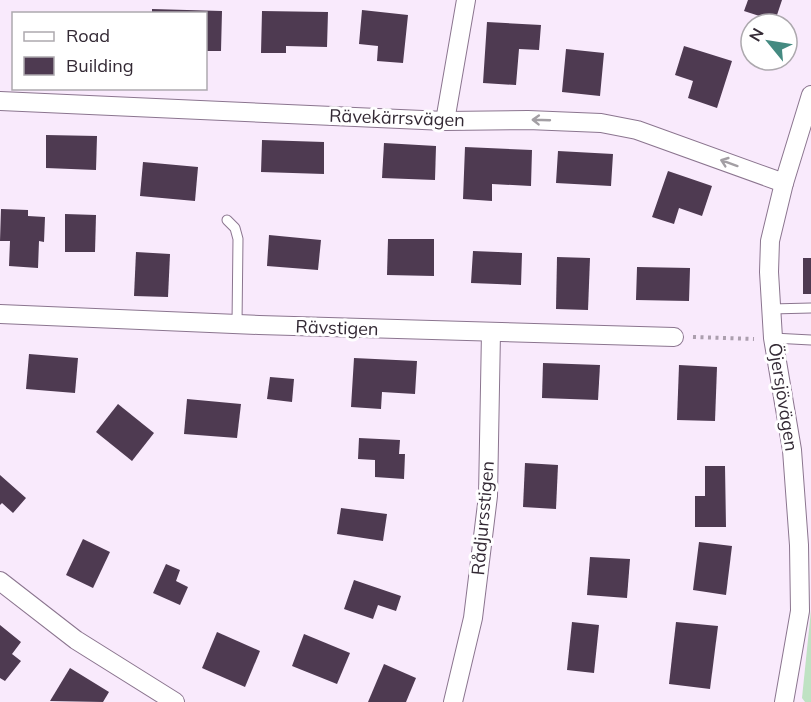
<svg xmlns="http://www.w3.org/2000/svg" width="811" height="702" font-family="Mulish,sans-serif">
  <style>
    .green { fill: #bfe2c3 }
    .building { fill: #4e3a51 }
    .lines { fill: none; stroke-linecap: round; stroke-linejoin: round }
    .service-casing { stroke: #8b758f; stroke-width: 11 }
    .minor-casing { stroke: #8b758f; stroke-width: 20 }
    .path { stroke: #ac9fae; stroke-width: 4; stroke-dasharray: 3 4.5; stroke-linecap: butt }
    .service { stroke: #fff; stroke-width: 9 }
    .minor { stroke: #fff; stroke-width: 18 }
    .oneway { stroke: #a39fa4 }
    .labels { text-anchor: middle; stroke-width: 6; stroke-linejoin: round; paint-order: stroke }
    .street-label { font-size: 18px; fill: #332934; stroke: #fff }
  </style>
  <rect width="100%" height="100%" fill="#f9eafc"/>
  <polygon class="green" points="811,610 811,702 805,702 802,698"/>
  <g class="building">
    <polygon points="748,0 782,0 775,21 744,11"/>
    <polygon points="152,9 222,11 221,51 206,51 206,14 152,14"/>
    <polygon points="362,10 408,15 403,63 377,61 378,46 359,44"/>
    <polygon points="262,11 328,12 327,47 286,46 286,53 261,53"/>
    <polygon points="487,22 541,25 539,50 519,49 516,85 483,83"/>
    <polygon points="684,46 732,61 717,108 688,98 693,81 675,75"/>
    <polygon points="566,49 604,53 600,96 562,92"/>
    <polygon points="46,135 97,136 96,170 46,168"/>
    <polygon points="262,140 324,142 324,174 261,172"/>
    <polygon points="384,143 436,146 435,180 382,178"/>
    <polygon points="465,147 532,150 531,186 492,184 492,201 463,199"/>
    <polygon points="558,151 613,154 611,186 556,183"/>
    <polygon points="143,162 198,167 195,201 140,196"/>
    <polygon points="668,171 712,186 702,216 679,208 674,224 652,217"/>
    <polygon points="1,209 28,210 28,216 45,217 44,242 39,241 38,268 9,266 10,241 0,241"/>
    <polygon points="65,214 96,215 95,252 65,252"/>
    <polygon points="269,235 321,240 318,270 267,266"/>
    <polygon points="388,239 434,239 434,276 387,275"/>
    <polygon points="473,251 522,253 521,285 471,283"/>
    <polygon points="136,252 170,254 168,297 134,296"/>
    <polygon points="557,257 590,258 588,310 556,309"/>
    <rect x="803" y="258" width="8" height="36"/>
    <polygon points="637,267 690,268 689,301 636,300"/>
    <polygon points="29,354 78,358 75,393 26,389"/>
    <polygon points="354,358 417,361 415,394 382,392 381,409 351,407"/>
    <polygon points="543,363 600,365 598,400 542,398"/>
    <polygon points="679,365 717,367 715,421 677,420"/>
    <polygon points="270,377 294,379 292,402 267,399"/>
    <polygon points="187,399 241,404 237,438 184,434"/>
    <polygon points="118,404 154,433 132,461 96,432"/>
    <polygon points="359,438 400,440 399,454 405,454 404,479 375,477 375,460 358,459"/>
    <polygon points="525,463 558,465 556,509 523,507"/>
    <polygon points="705,466 725,466 726,527 695,527 695,496 705,496"/>
    <polygon points="0,475 26,498 13,513 2,503 0,505"/>
    <polygon points="341,508 387,514 383,541 337,534"/>
    <polygon points="83,539 110,552 93,588 66,575"/>
    <polygon points="699,542 732,546 726,595 693,590"/>
    <polygon points="590,557 630,559 627,598 587,595"/>
    <polygon points="166,564 180,570 176,581 188,587 180,605 153,593"/>
    <polygon points="354,580 401,596 396,611 378,605 373,619 344,609"/>
    <polygon points="572,622 599,625 594,673 567,670"/>
    <polygon points="676,622 718,626 710,689 669,684"/>
    <polygon points="0,625 21,642 12,654 21,661 5,681 0,678"/>
    <polygon points="217,632 260,651 245,687 202,668"/>
    <polygon points="304,634 350,653 337,684 292,666"/>
    <polygon points="384,664 416,678 406,702 368,702"/>
    <polygon points="70,668 109,692 103,702 50,701"/>
  </g>
  <g class="lines">
    <g class="service-casing">
      <g id="service">
        <polyline points="227,220 235,228 238,239 237,324"/>
        <polyline points="771,309 811,308"/>
        <polyline points="773,338 811,340"/>
      </g>
    </g>
    <g class="minor-casing">
      <g id="minor">
        <polyline points="0,101 445,121 528,120 601,123 637,130 784,183"/>
        <polyline points="445,121 466,0"/>
        <polyline points="0,314 259,325 674,337"/>
        <polyline points="0,581 76,640 175,702"/>
        <polyline points="453,702 473,618 488,496 491,332"/>
        <polyline points="784,702 800,611 799,545 792,450 773,338 769,272 770,241 784,183 811,95"/>
      </g>
    </g>
    <polyline class="path" points="693,337 754,339"/>
    <use href="#service" class="service"/>
    <use href="#minor" class="minor"/>
  </g>
  <defs><path id="oneway-shaft" d="M-6 0H5M1.5-3L5.5 0L1.5 3" fill="none" stroke-width="1.6" stroke-linecap="round" stroke-linejoin="round" transform="scale(1.5)"/></defs>
  <g class="oneway">
    <use href="#oneway-shaft" transform="translate(541 120) rotate(-178)"/>
    <use href="#oneway-shaft" transform="translate(729 163) rotate(-160)"/>
  </g>
  <g class="labels">
    <g class="street-label">
      <text transform="translate(397 118) rotate(2)" y="6">Rävekärrsvägen</text>
      <text transform="translate(337 328) rotate(2)" y="6">Rävstigen</text>
      <text transform="translate(783 397) rotate(81)" y="6">Öjersjövägen</text>
      <text transform="translate(483 518) rotate(-85)" y="6">Rådjursstigen</text>
    </g>
  </g>
  <rect x="12" y="12" width="195" height="78" fill="#ffffff" stroke="#ada9ae" stroke-width="1.5"/>
  <rect x="24" y="32" width="30" height="9" fill="#ffffff" stroke="#ada9ae" stroke-width="1.5"/>
  <text x="66" y="42" font-size="18" fill="#332934">Road</text>
  <rect x="24" y="57" width="30" height="18" fill="#4e3a51" stroke="#ada9ae" stroke-width="1.5"/>
  <text x="66" y="72" font-size="18" fill="#332934">Building</text>
  <g transform="translate(769 42) rotate(300)"><circle r="28" fill="#ffffff" stroke="#ada9ae" stroke-width="1.5"/>
  <path d="M0-4.5L10 22L0 15L-10 22Z" fill="#448a81"/>
  <text y="-9" font-size="16" font-weight="bold" text-anchor="middle" fill="#332934">N</text>
  </g>
</svg>
